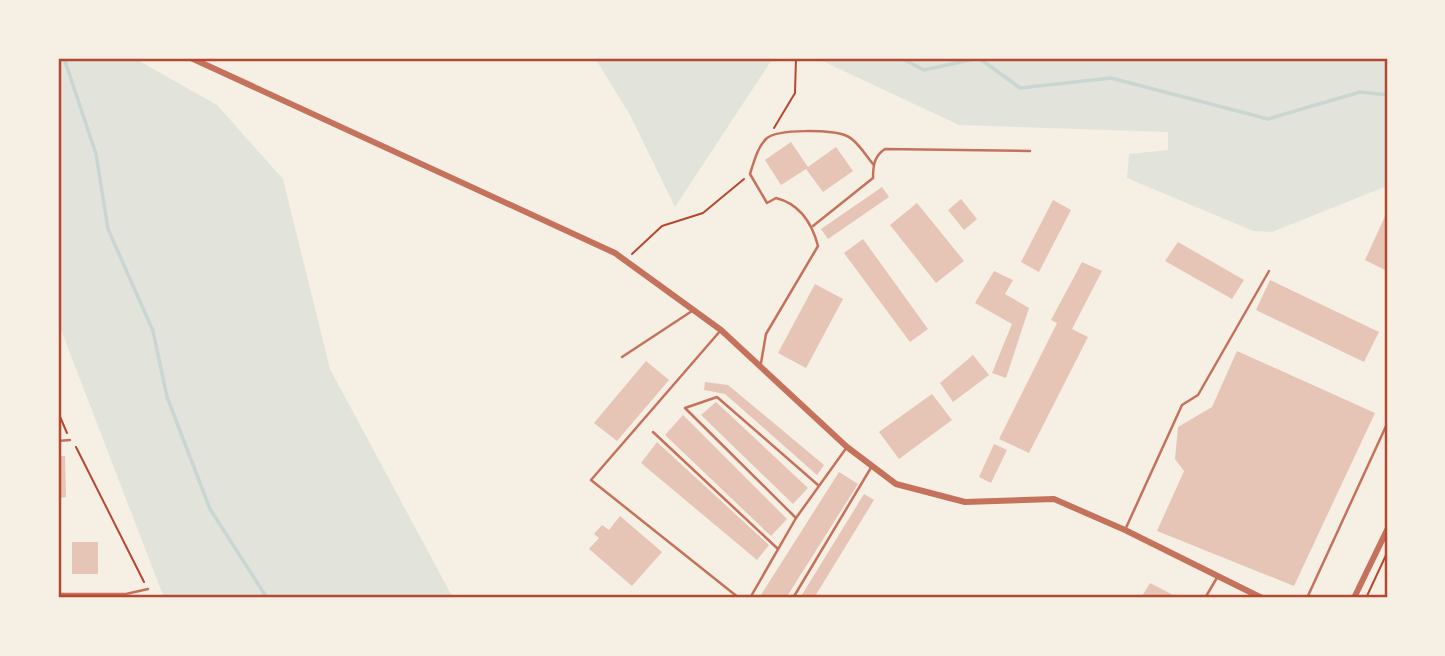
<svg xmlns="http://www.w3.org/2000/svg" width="1445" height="656" font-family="'DejaVu Sans',sans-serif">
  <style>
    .green { fill: #e2e4dc }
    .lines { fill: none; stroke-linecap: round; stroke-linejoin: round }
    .stream { stroke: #c9d6d2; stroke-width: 3.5 }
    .building { fill: #e6c5b7 }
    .path { stroke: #b5482f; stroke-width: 2 }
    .service { stroke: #c5725c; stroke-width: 2.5 }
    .minor { stroke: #c5725c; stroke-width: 6 }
    .neatline { fill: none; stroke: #b5482f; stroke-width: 2.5 }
  </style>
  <rect width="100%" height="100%" fill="#f6efe4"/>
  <g class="green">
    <polygon points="58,58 134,58 217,105 283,179 330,369 453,598 164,598 58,322"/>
    <polygon points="595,58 773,58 675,207 630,115"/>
    <polygon points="816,58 1387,58 1387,186 1272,232 1253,231 1127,178 1129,154 1168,150 1168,132 959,125"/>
  </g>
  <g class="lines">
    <g class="stream">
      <polyline points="64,58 96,154 108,229 153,331 167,397 210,509 267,598"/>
      <polyline points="901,58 924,70 979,58 1020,88 1111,78 1268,119 1360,92 1387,95"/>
    </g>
  </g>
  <g class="building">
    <polygon points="791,142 808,167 836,147 853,171 823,192 806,169 781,185 765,160"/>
    <polygon points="882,187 889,197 828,239 821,229"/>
    <polygon points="961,199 977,219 964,230 948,210"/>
    <polygon points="1053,200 1071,210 1039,272 1021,262"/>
    <polygon points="917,203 964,261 936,283 890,225"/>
    <polygon points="1387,212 1387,271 1365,260"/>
    <polygon points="863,239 928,329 910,342 844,253"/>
    <polygon points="1178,242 1244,280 1232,299 1165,261"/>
    <polygon points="1082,262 1102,271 1072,329 1088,337 1029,453 999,439 1057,323 1051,320"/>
    <polygon points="994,271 1013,280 1005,294 1029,308 1006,378 992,373 1012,324 975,303"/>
    <polygon points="1270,280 1379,332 1364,362 1256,310"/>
    <polygon points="815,284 843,299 806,368 778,353"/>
    <polygon points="1237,351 1375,413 1294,586 1157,531 1184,471 1175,459 1178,427 1212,407"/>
    <polygon points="973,355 989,375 953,402 940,383"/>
    <polygon points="646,361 669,380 617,441 594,423"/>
    <polygon points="705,382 728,385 824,465 817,475 725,394 704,390"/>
    <polygon points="932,394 952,420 899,459 879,432"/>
    <polygon points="716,402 808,488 793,504 701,415"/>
    <polygon points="683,415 787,519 771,536 665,435"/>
    <polygon points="657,442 769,545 757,560 641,463"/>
    <polygon points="994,444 1007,450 991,483 979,477"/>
    <polygon points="58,456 65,456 66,497 58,498"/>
    <polygon points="839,472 858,484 786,598 759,598"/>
    <polygon points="864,494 874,500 814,598 800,598"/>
    <polygon points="620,516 662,552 632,586 589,549 599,538 594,534 602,525 609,530"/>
    <rect x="72" y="542" width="26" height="32"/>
    <polygon points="1150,583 1179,598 1141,598"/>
  </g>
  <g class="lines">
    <g class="path">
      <polyline points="774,128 795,93 796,58"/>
      <polyline points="632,254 662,226 703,213 744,179"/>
      <polyline points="58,412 67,433"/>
      <polyline points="76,447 144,582"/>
      <polyline points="1366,598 1387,553"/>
    </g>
    <g class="service">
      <path d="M813,226L873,178C873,166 874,156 885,149L1030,151"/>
      <polyline points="721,330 591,480 739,598"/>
      <polyline points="622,357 692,311"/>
      <path d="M761,363L766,334L818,246C812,223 800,204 776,198L767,203L750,174C754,162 757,148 766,139C777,128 833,130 847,136C857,140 866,156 873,164"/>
      <polyline points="653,432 777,548"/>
      <polyline points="58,441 70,440"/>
      <polyline points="796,518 685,408 717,397 818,485"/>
      <polyline points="1125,530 1182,405 1198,395 1269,271"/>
      <polyline points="58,594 126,594 148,589"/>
      <polyline points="750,598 796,518 847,447"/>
      <polyline points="793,598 872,466"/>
      <polyline points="1205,598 1218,576"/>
      <polyline points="1307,598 1387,424"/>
    </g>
    <g class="minor">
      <polyline points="191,58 615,253 721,330 847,447 896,484 965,502 1054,499 1125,530 1262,598"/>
      <polyline points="1354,598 1387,530"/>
    </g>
  </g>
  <rect width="1445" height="656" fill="none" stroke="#f6efe4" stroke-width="119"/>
  <rect x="60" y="60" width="1326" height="536" class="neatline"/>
</svg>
